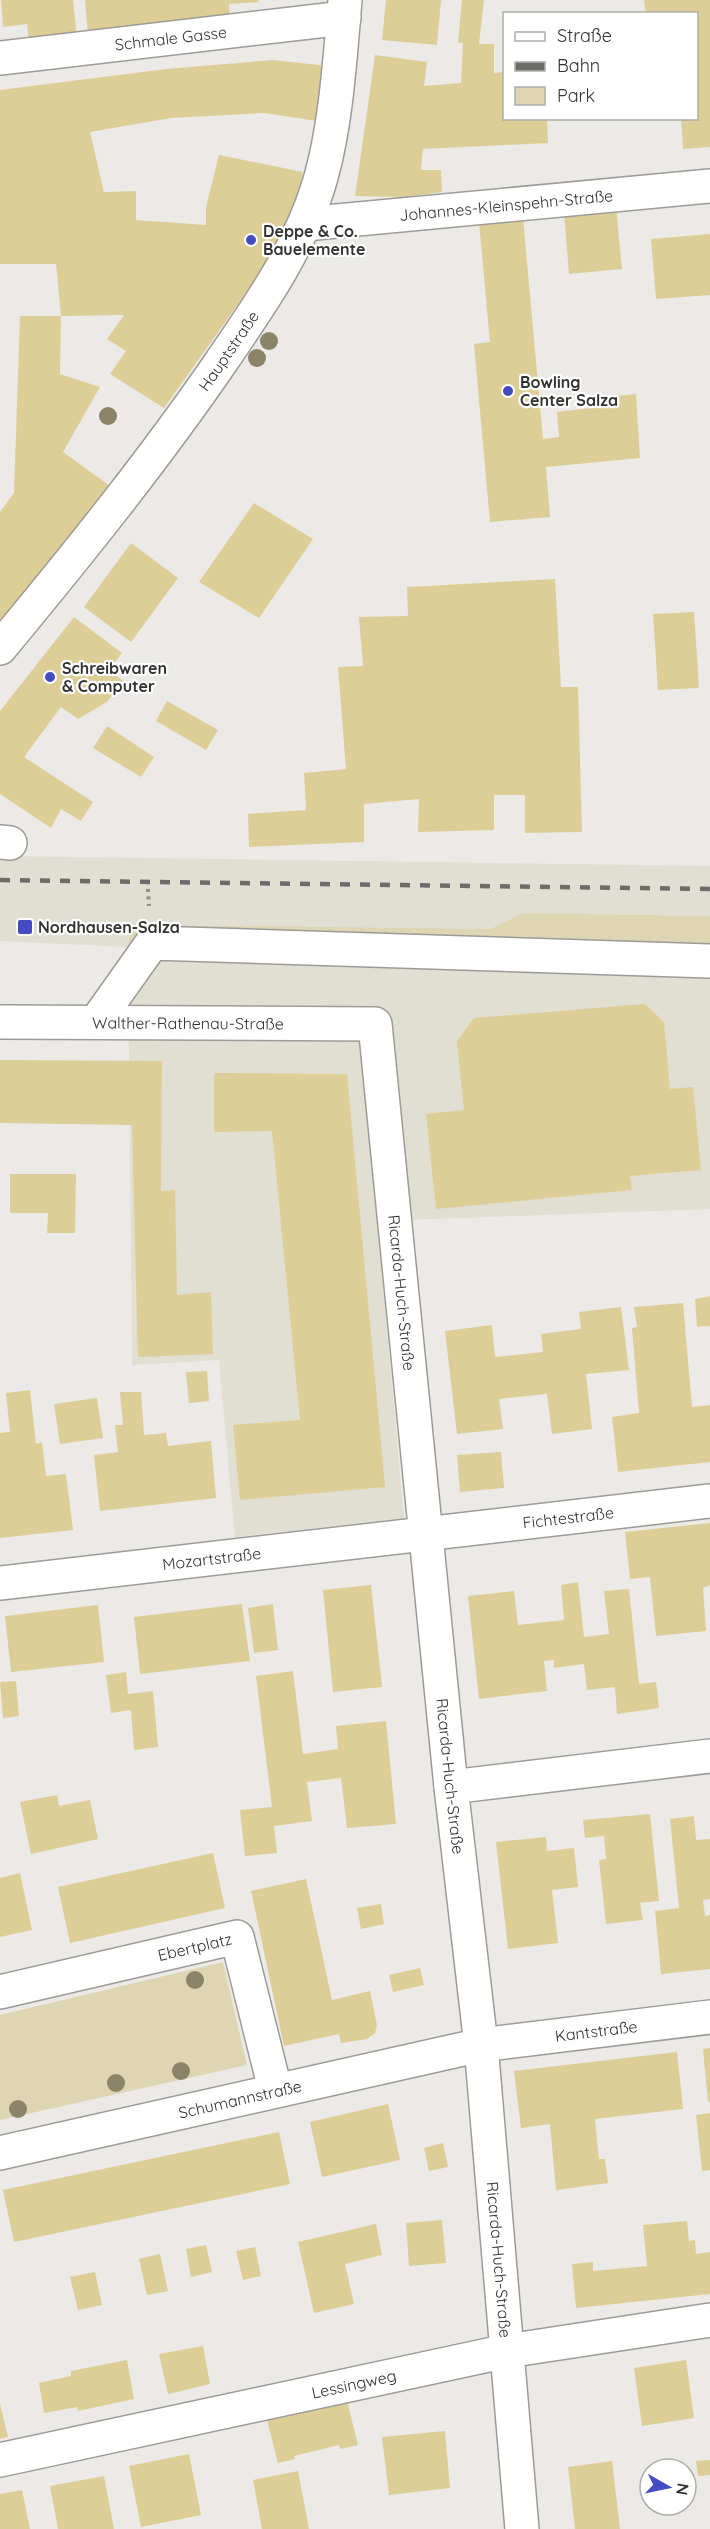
<svg xmlns="http://www.w3.org/2000/svg" width="710" height="2529" font-family="Quicksand,sans-serif">
  <style>
    .built { fill: #e1ded2 }
    .green { fill: #ded5b3 }
    .building { fill: #ddce97 }
    .lines { fill: none; stroke-linecap: round; stroke-linejoin: round }
    .minor-casing { stroke: #9d9b97; stroke-width: 36 }
    .path { stroke: #908f8c; stroke-width: 4; stroke-dasharray: 3 4.5; stroke-linecap: butt }
    .minor { stroke: #fff; stroke-width: 33 }
    .rail { stroke: #6d6c6a; stroke-width: 4.5; stroke-dasharray: 10 10; stroke-linecap: butt }
    .tree { fill: #8b8469 }
    .poi-dot { fill: #444cc1; stroke: #fff; stroke-width: 2 }
    .labels { text-anchor: middle; stroke-width: 4.5; stroke-linejoin: round; paint-order: stroke }
    .street-label { font-size: 16px; fill: #323230; stroke: #fff }
    .poi-label { font-size: 16px; font-weight: bold; fill: #323230; stroke: #fff; text-anchor: start }
  </style>
  <rect width="100%" height="100%" fill="#ebeae6"/>
  <polygon class="built" points="0,856 710,866 710,916 523,913 490,929 128,946 710,969 710,1209 377,1221 404,1518 235,1537 219,1360 132,1365 128,947 0,941"/>
  <g class="green">
    <polygon points="523,913 710,916 710,969 128,947 132,925 490,929"/>
    <polygon points="223,1962 247,2065 0,2120 0,2015"/>
  </g>
  <g class="building">
    <polygon points="1,0 73,0 77,38 29,44 27,24 3,27"/>
    <polygon points="85,0 258,0 259,2 229,4 230,20 88,36"/>
    <polygon points="386,0 441,0 437,45 382,40"/>
    <polygon points="462,0 484,0 479,44 494,44 494,73 504,72 504,118 547,118 548,143 423,149 421,170 441,170 442,192 404,197 355,196 375,55 427,62 424,86 461,83 463,43 458,42"/>
    <polygon points="644,0 710,0 710,147 683,149 681,118 696,118 696,14 646,14"/>
    <polygon points="273,60 328,66 317,121 264,113 171,118 90,132 104,192 136,191 136,220 206,225 206,207 219,155 303,172 294,215 251,286 164,408 110,374 126,351 107,339 124,315 61,316 56,264 0,264 0,90 166,69"/>
    <polygon points="616,207 622,269 569,274 564,212"/>
    <polygon points="523,218 543,439 559,437 557,412 599,407 599,398 636,394 640,458 546,467 550,517 490,522 474,344 490,342 479,222"/>
    <polygon points="710,234 710,295 656,299 651,239"/>
    <polygon points="20,316 61,316 60,374 100,387 63,452 110,486 0,625 0,512 14,493"/>
    <polygon points="254,503 313,539 259,618 199,582"/>
    <polygon points="131,543 178,578 131,642 84,607"/>
    <polygon points="555,579 561,687 578,687 582,832 525,833 525,795 494,795 494,830 418,832 419,799 364,804 364,842 249,847 248,814 306,810 304,773 346,769 338,667 363,666 359,617 408,616 407,587"/>
    <polygon points="694,612 699,688 658,690 653,614"/>
    <polygon points="74,617 122,653 109,670 123,681 107,702 78,719 61,707 24,757 93,802 81,821 61,809 51,828 0,794 0,711"/>
    <polygon points="167,701 218,730 206,750 156,721"/>
    <polygon points="107,726 154,757 141,777 93,748"/>
    <polygon points="645,1004 664,1022 670,1089 693,1087 701,1170 630,1176 632,1190 436,1209 426,1114 464,1110 457,1041 474,1018"/>
    <polygon points="0,1060 162,1061 161,1191 175,1190 177,1295 211,1292 213,1354 138,1357 132,1125 0,1123"/>
    <polygon points="214,1073 347,1074 385,1487 240,1500 233,1425 300,1420 272,1131 214,1132"/>
    <polygon points="10,1174 76,1174 75,1233 47,1233 48,1213 10,1213"/>
    <polygon points="710,1296 710,1326 697,1327 695,1299"/>
    <polygon points="683,1303 692,1407 710,1405 710,1462 618,1472 612,1417 639,1413 632,1328 637,1327 634,1307"/>
    <polygon points="621,1307 629,1370 586,1374 592,1429 552,1434 547,1394 499,1399 503,1429 457,1434 445,1331 492,1325 495,1357 543,1352 541,1334 581,1329 579,1312"/>
    <polygon points="207,1371 209,1401 189,1403 186,1372"/>
    <polygon points="30,1390 36,1444 42,1442 46,1476 66,1474 73,1530 0,1538 0,1433 10,1432 6,1393"/>
    <polygon points="120,1392 141,1392 144,1435 166,1433 168,1446 211,1441 216,1498 100,1511 94,1455 118,1452 115,1425 123,1425"/>
    <polygon points="97,1398 103,1438 60,1444 54,1404"/>
    <polygon points="501,1452 504,1488 460,1492 457,1455"/>
    <polygon points="710,1523 710,1585 703,1588 706,1631 656,1636 650,1577 630,1579 625,1532"/>
    <polygon points="578,1582 584,1637 609,1634 604,1591 629,1589 639,1684 656,1682 659,1708 617,1714 615,1687 587,1690 584,1664 554,1668 554,1660 544,1661 547,1691 479,1699 468,1596 514,1591 518,1625 564,1620 561,1585"/>
    <polygon points="371,1585 382,1687 333,1692 323,1590"/>
    <polygon points="242,1604 250,1661 140,1674 134,1617"/>
    <polygon points="273,1604 278,1650 254,1653 248,1608"/>
    <polygon points="98,1605 104,1662 11,1672 5,1616"/>
    <polygon points="293,1671 303,1754 338,1749 336,1726 386,1721 396,1824 347,1828 341,1778 307,1782 312,1821 274,1826 277,1853 245,1856 240,1810 272,1807 256,1676"/>
    <polygon points="126,1672 128,1694 153,1691 158,1747 134,1750 131,1710 111,1713 106,1675"/>
    <polygon points="16,1681 19,1716 3,1718 0,1682"/>
    <polygon points="57,1795 59,1806 90,1800 98,1839 31,1854 20,1802"/>
    <polygon points="650,1814 659,1901 640,1903 643,1920 606,1924 599,1860 606,1859 604,1836 585,1838 583,1820"/>
    <polygon points="694,1816 696,1840 710,1839 710,1899 703,1900 705,1916 710,1915 710,1969 661,1974 655,1911 679,1908 670,1819"/>
    <polygon points="546,1837 547,1851 574,1848 578,1887 552,1890 558,1943 508,1949 496,1842"/>
    <polygon points="213,1853 225,1908 70,1943 58,1887"/>
    <polygon points="20,1873 32,1930 0,1937 0,1878"/>
    <polygon points="306,1879 332,2000 370,1991 377,2025 375,2033 367,2039 341,2043 339,2034 284,2046 251,1891"/>
    <polygon points="381,1904 384,1924 361,1929 357,1908"/>
    <polygon points="420,1968 424,1985 393,1992 389,1975"/>
    <polygon points="710,2048 710,2102 708,2102 703,2049"/>
    <polygon points="677,2052 683,2109 595,2119 599,2159 605,2159 608,2183 556,2190 550,2124 521,2128 514,2071"/>
    <polygon points="388,2104 400,2160 322,2177 310,2122"/>
    <polygon points="710,2113 710,2170 702,2171 696,2115"/>
    <polygon points="279,2132 290,2184 14,2242 3,2190"/>
    <polygon points="443,2143 448,2167 429,2171 424,2148"/>
    <polygon points="442,2220 446,2263 409,2266 406,2223"/>
    <polygon points="687,2221 689,2241 695,2240 696,2254 710,2252 710,2294 576,2308 572,2264 593,2262 593,2271 647,2266 643,2225"/>
    <polygon points="376,2224 382,2255 345,2264 354,2304 314,2313 298,2242"/>
    <polygon points="206,2245 212,2272 191,2277 186,2249"/>
    <polygon points="255,2247 261,2276 243,2280 236,2251"/>
    <polygon points="160,2254 168,2291 147,2295 139,2259"/>
    <polygon points="95,2272 102,2305 78,2310 70,2277"/>
    <polygon points="203,2346 210,2384 168,2394 159,2354"/>
    <polygon points="127,2360 134,2399 78,2411 77,2407 44,2413 39,2383 71,2376 71,2371"/>
    <polygon points="686,2360 694,2418 642,2426 634,2368"/>
    <polygon points="347,2401 358,2445 340,2449 339,2445 294,2456 295,2459 278,2463 267,2420"/>
    <polygon points="0,2404 8,2437 0,2439"/>
    <polygon points="445,2431 450,2488 389,2495 382,2437"/>
    <polygon points="189,2454 201,2515 141,2527 129,2466"/>
    <polygon points="710,2460 710,2475 698,2476 696,2461"/>
    <polygon points="612,2461 620,2529 575,2529 568,2467"/>
    <polygon points="298,2471 309,2529 262,2529 253,2480"/>
    <polygon points="104,2476 114,2529 58,2529 50,2486"/>
    <polygon points="22,2490 30,2529 0,2529 0,2494"/>
  </g>
  <g class="lines">
    <g class="minor-casing">
      <g id="minor">
        <path id="s1" d="M0,58L344,18"/>
        <path id="s2" d="M305,224L710,186"/>
        <path id="s3" d="M0,648C77,555 153,461 221,362C260,305 299,250 319,184C336,128 340,58 345,0"/>
        <polyline points="0,842 10,843"/>
        <path id="s4" d="M0,1022L375,1024L451,1787L481,2045L522,2529"/>
        <polyline points="96,1022 152,943 710,961"/>
        <path id="s5" d="M0,1583L710,1501"/>
        <polyline points="451,1787 710,1756"/>
        <path id="s6" d="M0,1992L237,1937L275,2089"/>
        <path id="s7" d="M0,2153L481,2045L710,2017"/>
        <path id="s8" d="M0,2460L507,2351L710,2320"/>
      </g>
    </g>
    <polyline class="path" points="148,889 149,906"/>
    <use href="#minor" class="minor"/>
    <polyline class="rail" points="0,880 710,889"/>
  </g>
  <g class="tree">
    <circle cx="269" cy="341" r="9"/>
    <circle cx="257" cy="358" r="9"/>
    <circle cx="108" cy="416" r="9"/>
    <circle cx="195" cy="1980" r="9"/>
    <circle cx="181" cy="2071" r="9"/>
    <circle cx="116" cy="2083" r="9"/>
    <circle cx="18" cy="2109" r="9"/>
  </g>
  <g class="poi-dot">
    <circle cx="251" cy="240" r="6"/>
    <circle cx="508" cy="391" r="6"/>
    <circle cx="50" cy="677" r="6"/>
    <rect x="17" y="919" width="16" height="16" rx="3"/>
  </g>
  <g class="labels">
    <g class="street-label">
      <text dy="6" stroke="none"><textPath href="#s1" startOffset="172">Schmale Gasse</textPath></text>
      <text dy="6" stroke="none"><textPath href="#s2" startOffset="202">Johannes-Kleinspehn-Straße</textPath></text>
      <text dy="6" stroke="none"><textPath href="#s3" startOffset="375">Hauptstraße</textPath></text>
      <text dy="6" stroke="none"><textPath href="#s4" startOffset="188">Walther-Rathenau-Straße</textPath></text>
      <text dy="6" stroke="none"><textPath href="#s4" startOffset="645">Ricarda-Huch-Straße</textPath></text>
      <text dy="6" stroke="none"><textPath href="#s5" startOffset="572">Fichtestraße</textPath></text>
      <text dy="6" stroke="none"><textPath href="#s5" startOffset="213">Mozartstraße</textPath></text>
      <text dy="6" stroke="none"><textPath href="#s4" startOffset="1131">Ricarda-Huch-Straße</textPath></text>
      <text dy="6" stroke="none"><textPath href="#s6" startOffset="200">Ebertplatz</textPath></text>
      <text dy="6" stroke="none"><textPath href="#s7" startOffset="609">Kantstraße</textPath></text>
      <text dy="6" stroke="none"><textPath href="#s7" startOffset="246">Schumannstraße</textPath></text>
      <text dy="6" stroke="none"><textPath href="#s4" startOffset="1617">Ricarda-Huch-Straße</textPath></text>
      <text dy="6" stroke="none"><textPath href="#s8" startOffset="362">Lessingweg</textPath></text>
    </g>
    <g class="poi-label">
      <text x="263" y="237">Deppe &amp; Co.<tspan x="263" dy="18">Bauelemente</tspan></text>
      <text x="520" y="388">Bowling<tspan x="520" dy="18">Center Salza</tspan></text>
      <text x="62" y="674">Schreibwaren<tspan x="62" dy="18">&amp; Computer</tspan></text>
      <text x="38" y="933">Nordhausen-Salza</text>
    </g>
  </g>
  <rect x="503" y="12" width="195" height="108" fill="#ffffff" stroke="#adadac" stroke-width="1.5"/>
  <rect x="515" y="32" width="30" height="9" fill="#ffffff" stroke="#adadac" stroke-width="1.5"/>
  <text x="557" y="42" font-size="18" fill="#323230">Straße</text>
  <rect x="515" y="62" width="30" height="9" fill="#6d6c6a" stroke="#adadac" stroke-width="1.5"/>
  <text x="557" y="72" font-size="18" fill="#323230">Bahn</text>
  <rect x="515" y="87" width="30" height="18" fill="#ded5b3" stroke="#adadac" stroke-width="1.5"/>
  <text x="557" y="102" font-size="18" fill="#323230">Park</text>
  <g transform="translate(668 2487) rotate(99)"><circle r="28" fill="#ffffff" stroke="#adadac" stroke-width="1.5"/>
  <path d="M0-4.5L10 22L0 15L-10 22Z" fill="#444cc1"/>
  <text y="-9" font-size="16" font-weight="bold" text-anchor="middle" fill="#323230">N</text>
  </g>
</svg>
